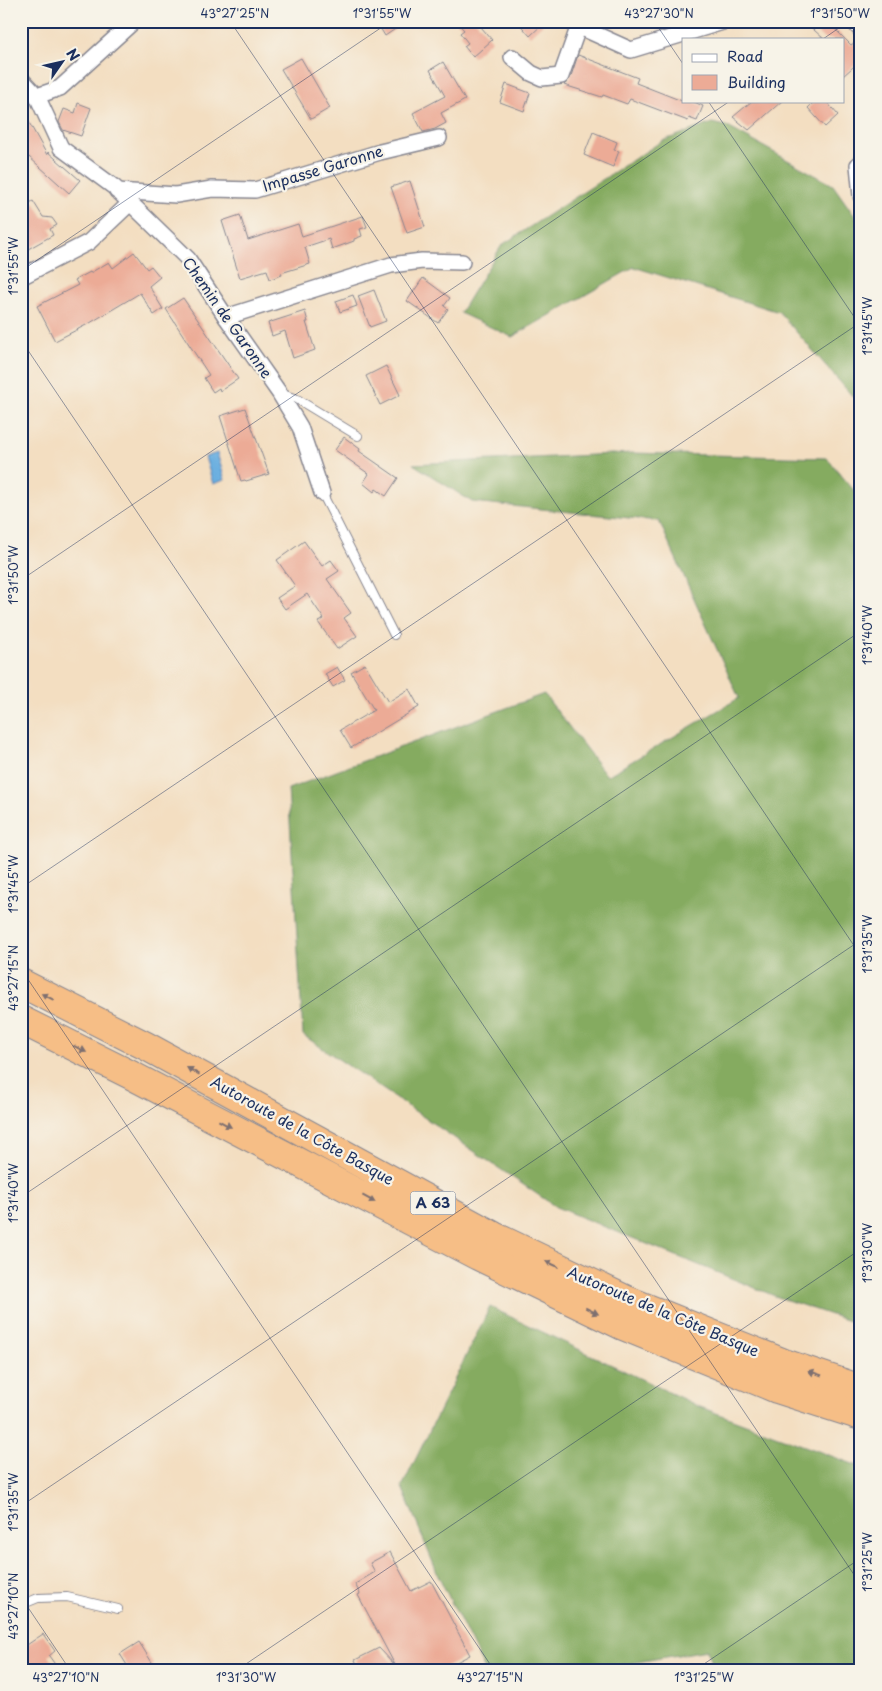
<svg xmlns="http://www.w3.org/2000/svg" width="882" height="1691" font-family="'Playpen Sans',sans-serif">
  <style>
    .forest { fill: #85ab61; stroke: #506d60 }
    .water { fill: #6aafe0; stroke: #426f9f }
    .building { fill: #ecab96 }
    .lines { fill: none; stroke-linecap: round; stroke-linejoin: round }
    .service-casing { stroke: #878690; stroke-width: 10 }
    .minor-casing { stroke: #878690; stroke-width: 18 }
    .motorway-casing { stroke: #878690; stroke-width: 30 }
    .service { stroke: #fff; stroke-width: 8 }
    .minor { stroke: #fff; stroke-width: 15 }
    .motorway { stroke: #f6be86; stroke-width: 28 }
    .oneway { fill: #7e6f70 }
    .ticks { fill: none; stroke: #1b2f5e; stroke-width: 1; stroke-opacity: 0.45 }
    .labels { text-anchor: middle; stroke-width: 4.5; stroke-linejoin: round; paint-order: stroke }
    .shield { fill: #f7f3e8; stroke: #5d6a87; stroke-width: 1 }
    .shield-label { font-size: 14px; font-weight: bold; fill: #1b2f5e }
    .street-label { font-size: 15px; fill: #1b2f5e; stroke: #f7f3e8 }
    .neatline { fill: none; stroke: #1b2f5e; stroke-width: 2 }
    .ticks-label { font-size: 12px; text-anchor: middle; fill: #1b2f5e }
  </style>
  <rect width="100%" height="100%" fill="#f7f3e8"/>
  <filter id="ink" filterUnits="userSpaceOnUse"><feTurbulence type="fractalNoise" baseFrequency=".02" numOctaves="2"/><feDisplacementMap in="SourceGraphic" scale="10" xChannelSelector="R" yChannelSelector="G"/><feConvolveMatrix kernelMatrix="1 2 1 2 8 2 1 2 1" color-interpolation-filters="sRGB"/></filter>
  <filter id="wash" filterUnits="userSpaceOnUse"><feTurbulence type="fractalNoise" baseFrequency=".0096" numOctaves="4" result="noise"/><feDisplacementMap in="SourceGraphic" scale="20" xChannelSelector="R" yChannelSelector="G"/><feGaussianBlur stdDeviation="1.12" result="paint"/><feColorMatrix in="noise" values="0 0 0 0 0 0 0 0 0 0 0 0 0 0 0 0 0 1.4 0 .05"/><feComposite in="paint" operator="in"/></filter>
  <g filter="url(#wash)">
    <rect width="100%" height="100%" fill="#f3dec1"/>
    <g class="forest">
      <polygon points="712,123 726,126 833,185 861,225 861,406 779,312 634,267 512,337 460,313 502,245 662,141"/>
      <polygon points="632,453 827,458 861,499 861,1325 775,1296 556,1207 303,1035 288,789 544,694 607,776 739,698 659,521 472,502 413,464"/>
      <polygon points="490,1307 700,1407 861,1467 861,1670 715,1670 707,1650 591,1670 485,1670 438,1575 402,1487"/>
    </g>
    <polygon class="water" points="217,453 225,480 213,484 205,457"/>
    <g id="blocks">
      <g class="building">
        <polygon points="376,21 407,21 385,36"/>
        <polygon points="456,21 476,21 492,40 473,57 464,46 468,43 460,33 464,30"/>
        <polygon points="517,21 546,21 530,36"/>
        <polygon points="804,21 838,21 833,27 851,45 854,43 861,51 861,60 843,76 843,39 824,39"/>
        <polygon points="578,55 638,78 636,83 682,101 683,99 683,101 692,101 703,106 697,121 689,118 688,121 630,99 627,104 603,95 602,97 564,85 570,79"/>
        <polygon points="301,58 330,108 311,119 281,69"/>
        <polygon points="443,62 465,100 441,113 446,123 435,129 423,132 413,113 445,96 430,70"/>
        <polygon points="506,84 530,93 524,111 500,102"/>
        <polygon points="752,101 782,101 749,130 733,117"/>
        <polygon points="815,101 826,101 838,115 825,127 808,108"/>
        <polygon points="78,103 91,108 81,136 63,130 59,122 64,109 75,113"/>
        <polygon points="21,108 47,155 48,152 80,180 69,193 29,157 21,161"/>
        <polygon points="593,132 617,142 614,150 619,151 613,167 584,155"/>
        <polygon points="410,181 425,227 407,233 391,187"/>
        <polygon points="33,201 43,217 52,218 57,225 50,229 53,235 21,253 21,208"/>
        <polygon points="240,215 248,240 298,224 302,236 363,216 367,227 360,229 362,236 354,239 354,241 332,249 329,239 305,247 310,264 281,273 282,275 270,279 267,270 240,278 222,221"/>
        <polygon points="134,252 147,269 151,266 160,277 149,286 163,309 154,315 140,293 90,323 55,341 37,306 78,285 75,280 90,272 90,273 109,262 113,268"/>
        <polygon points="423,278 450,298 444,306 448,309 438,323 407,301"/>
        <polygon points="374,290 386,321 370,327 358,296"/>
        <polygon points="353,295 357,306 340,312 336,301"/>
        <polygon points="183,298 238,379 220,391 219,388 213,392 204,378 209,375 166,309"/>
        <polygon points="305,311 308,322 306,322 315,350 293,358 285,331 272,336 268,323"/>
        <polygon points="386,366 400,395 380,405 366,376"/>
        <polygon points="245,408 269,474 246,481 245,480 241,481 220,416"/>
        <polygon points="344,437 360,449 359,451 398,478 386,496 376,489 374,492 363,483 369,474 335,450"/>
        <polygon points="304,541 322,566 331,560 339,571 327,579 351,613 344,618 357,636 337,649 318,622 324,619 307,594 285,609 277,598 295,586 277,560"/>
        <polygon points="365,664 388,702 409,689 419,707 351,748 340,730 374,710 351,672"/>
        <polygon points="337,667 345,680 333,687 325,674"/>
        <polygon points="390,1552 411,1591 431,1581 470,1655 441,1670 360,1670 355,1660 379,1648 395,1665 358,1595 360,1594 355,1584 375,1572 370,1563"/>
        <polygon points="43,1634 55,1651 49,1656 59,1670 27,1670 21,1662 21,1649"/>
        <polygon points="139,1642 153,1664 152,1665 155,1670 130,1670 120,1654"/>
      </g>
    </g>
  </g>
  <g filter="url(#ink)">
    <use href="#blocks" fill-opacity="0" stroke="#878690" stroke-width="1"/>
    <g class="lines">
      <g class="service-casing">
        <g id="service">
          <polyline points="282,394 297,399 358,436"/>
          <polyline points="322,493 394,635"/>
          <polyline points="21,1605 38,1598 67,1597 118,1609"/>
        </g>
      </g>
      <g class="minor-casing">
        <g id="minor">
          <polyline points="853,21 861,30"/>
          <polyline points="512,57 531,73 542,78 561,76 577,31 582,28 631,50 726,21"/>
          <polyline points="21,79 37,96 61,148 114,187 188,259 226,317 280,394 300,427 322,493"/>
          <polyline points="37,96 60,88 134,21"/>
          <polyline points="861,162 858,165 861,196"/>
          <polyline points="117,191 176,195 212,189 255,190 380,152 439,138"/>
          <polyline points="21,277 89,242 130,203"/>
          <polyline points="226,317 391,265 422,261 462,262"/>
        </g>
      </g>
      <g class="motorway-casing">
        <g id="motorway">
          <polyline points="21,983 146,1046 494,1236 627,1300 784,1363 861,1389"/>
          <polyline points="21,1020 131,1075 478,1256 621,1325 777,1389 861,1416"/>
        </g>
      </g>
      <use href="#service" class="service"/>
      <use href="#minor" class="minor"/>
      <use href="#motorway" class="motorway"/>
    </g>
    <defs><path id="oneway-solid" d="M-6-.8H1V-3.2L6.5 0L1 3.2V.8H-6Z" transform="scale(1.25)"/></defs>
    <g class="oneway">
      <use href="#oneway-solid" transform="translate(48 997) rotate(-153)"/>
      <use href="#oneway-solid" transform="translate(80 1049) rotate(27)"/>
      <use href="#oneway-solid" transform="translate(193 1071) rotate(-151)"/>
      <use href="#oneway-solid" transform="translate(225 1124) rotate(28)"/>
      <use href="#oneway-solid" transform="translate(369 1199) rotate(28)"/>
      <use href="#oneway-solid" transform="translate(552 1264) rotate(-155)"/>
      <use href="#oneway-solid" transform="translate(592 1311) rotate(26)"/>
      <use href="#oneway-solid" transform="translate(815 1373) rotate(-161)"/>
    </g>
  </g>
  <path class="ticks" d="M230,21L861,956M654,21L683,64M823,39L849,21M708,101L861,327M21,271L391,21M21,340L861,1585M21,580L730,101M21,888L861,322M21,969L494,1670M21,1197L861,631M21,1506L861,940M21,1597L70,1670M237,1670L861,1249M695,1670L861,1558"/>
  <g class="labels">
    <rect class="shield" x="410.5" y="1191.5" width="45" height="23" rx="4"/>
    <g class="shield-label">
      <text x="433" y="1208">A 63</text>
    </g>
    <g class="street-label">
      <text transform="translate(323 169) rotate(-17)" y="5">Impasse Garonne</text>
      <text transform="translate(227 318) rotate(55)" y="5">Chemin de Garonne</text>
      <text transform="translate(302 1131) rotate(29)" y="5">Autoroute de la Côte Basque</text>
      <text transform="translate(663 1312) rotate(23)" y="5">Autoroute de la Côte Basque</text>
    </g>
  </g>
  <rect width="882" height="1691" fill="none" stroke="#f7f3e8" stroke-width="55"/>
  <rect x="682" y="38" width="162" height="65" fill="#f7f3e8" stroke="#9fa5b1"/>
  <rect x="692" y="54" width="25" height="8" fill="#ffffff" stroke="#9fa5b1"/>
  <text x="727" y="62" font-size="15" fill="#1b2f5e">Road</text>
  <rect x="692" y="75" width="25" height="15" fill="#ecab96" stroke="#9fa5b1"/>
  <text x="727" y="88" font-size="15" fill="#1b2f5e">Building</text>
  <g transform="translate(62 62) rotate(56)" stroke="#f7f3e8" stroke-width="4" paint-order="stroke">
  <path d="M0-4L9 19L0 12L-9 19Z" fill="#1b2f5e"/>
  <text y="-8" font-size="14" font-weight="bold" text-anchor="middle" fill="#1b2f5e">N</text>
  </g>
  <rect x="28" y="28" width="826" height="1636" class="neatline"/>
  <g class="ticks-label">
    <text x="235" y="18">43°27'25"N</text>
    <text x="382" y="18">1°31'55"W</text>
    <text x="659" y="18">43°27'30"N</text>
    <text x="840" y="18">1°31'50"W</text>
    <text transform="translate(14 266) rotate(-90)" y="4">1°31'55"W</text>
    <text transform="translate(868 326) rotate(-90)" y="4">1°31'45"W</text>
    <text transform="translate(14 575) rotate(-90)" y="4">1°31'50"W</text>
    <text transform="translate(868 635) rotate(-90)" y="4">1°31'40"W</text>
    <text transform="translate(14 884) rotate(-90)" y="4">1°31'45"W</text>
    <text transform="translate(868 944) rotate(-90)" y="4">1°31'35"W</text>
    <text transform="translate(14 978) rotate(-90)" y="4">43°27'15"N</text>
    <text transform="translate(14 1193) rotate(-90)" y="4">1°31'40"W</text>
    <text transform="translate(868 1253) rotate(-90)" y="4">1°31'30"W</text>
    <text transform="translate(14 1502) rotate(-90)" y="4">1°31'35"W</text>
    <text transform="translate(868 1562) rotate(-90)" y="4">1°31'25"W</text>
    <text transform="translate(14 1606) rotate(-90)" y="4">43°27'10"N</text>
    <text x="66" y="1682">43°27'10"N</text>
    <text x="246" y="1682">1°31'30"W</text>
    <text x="490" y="1682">43°27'15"N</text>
    <text x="704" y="1682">1°31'25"W</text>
  </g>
</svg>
